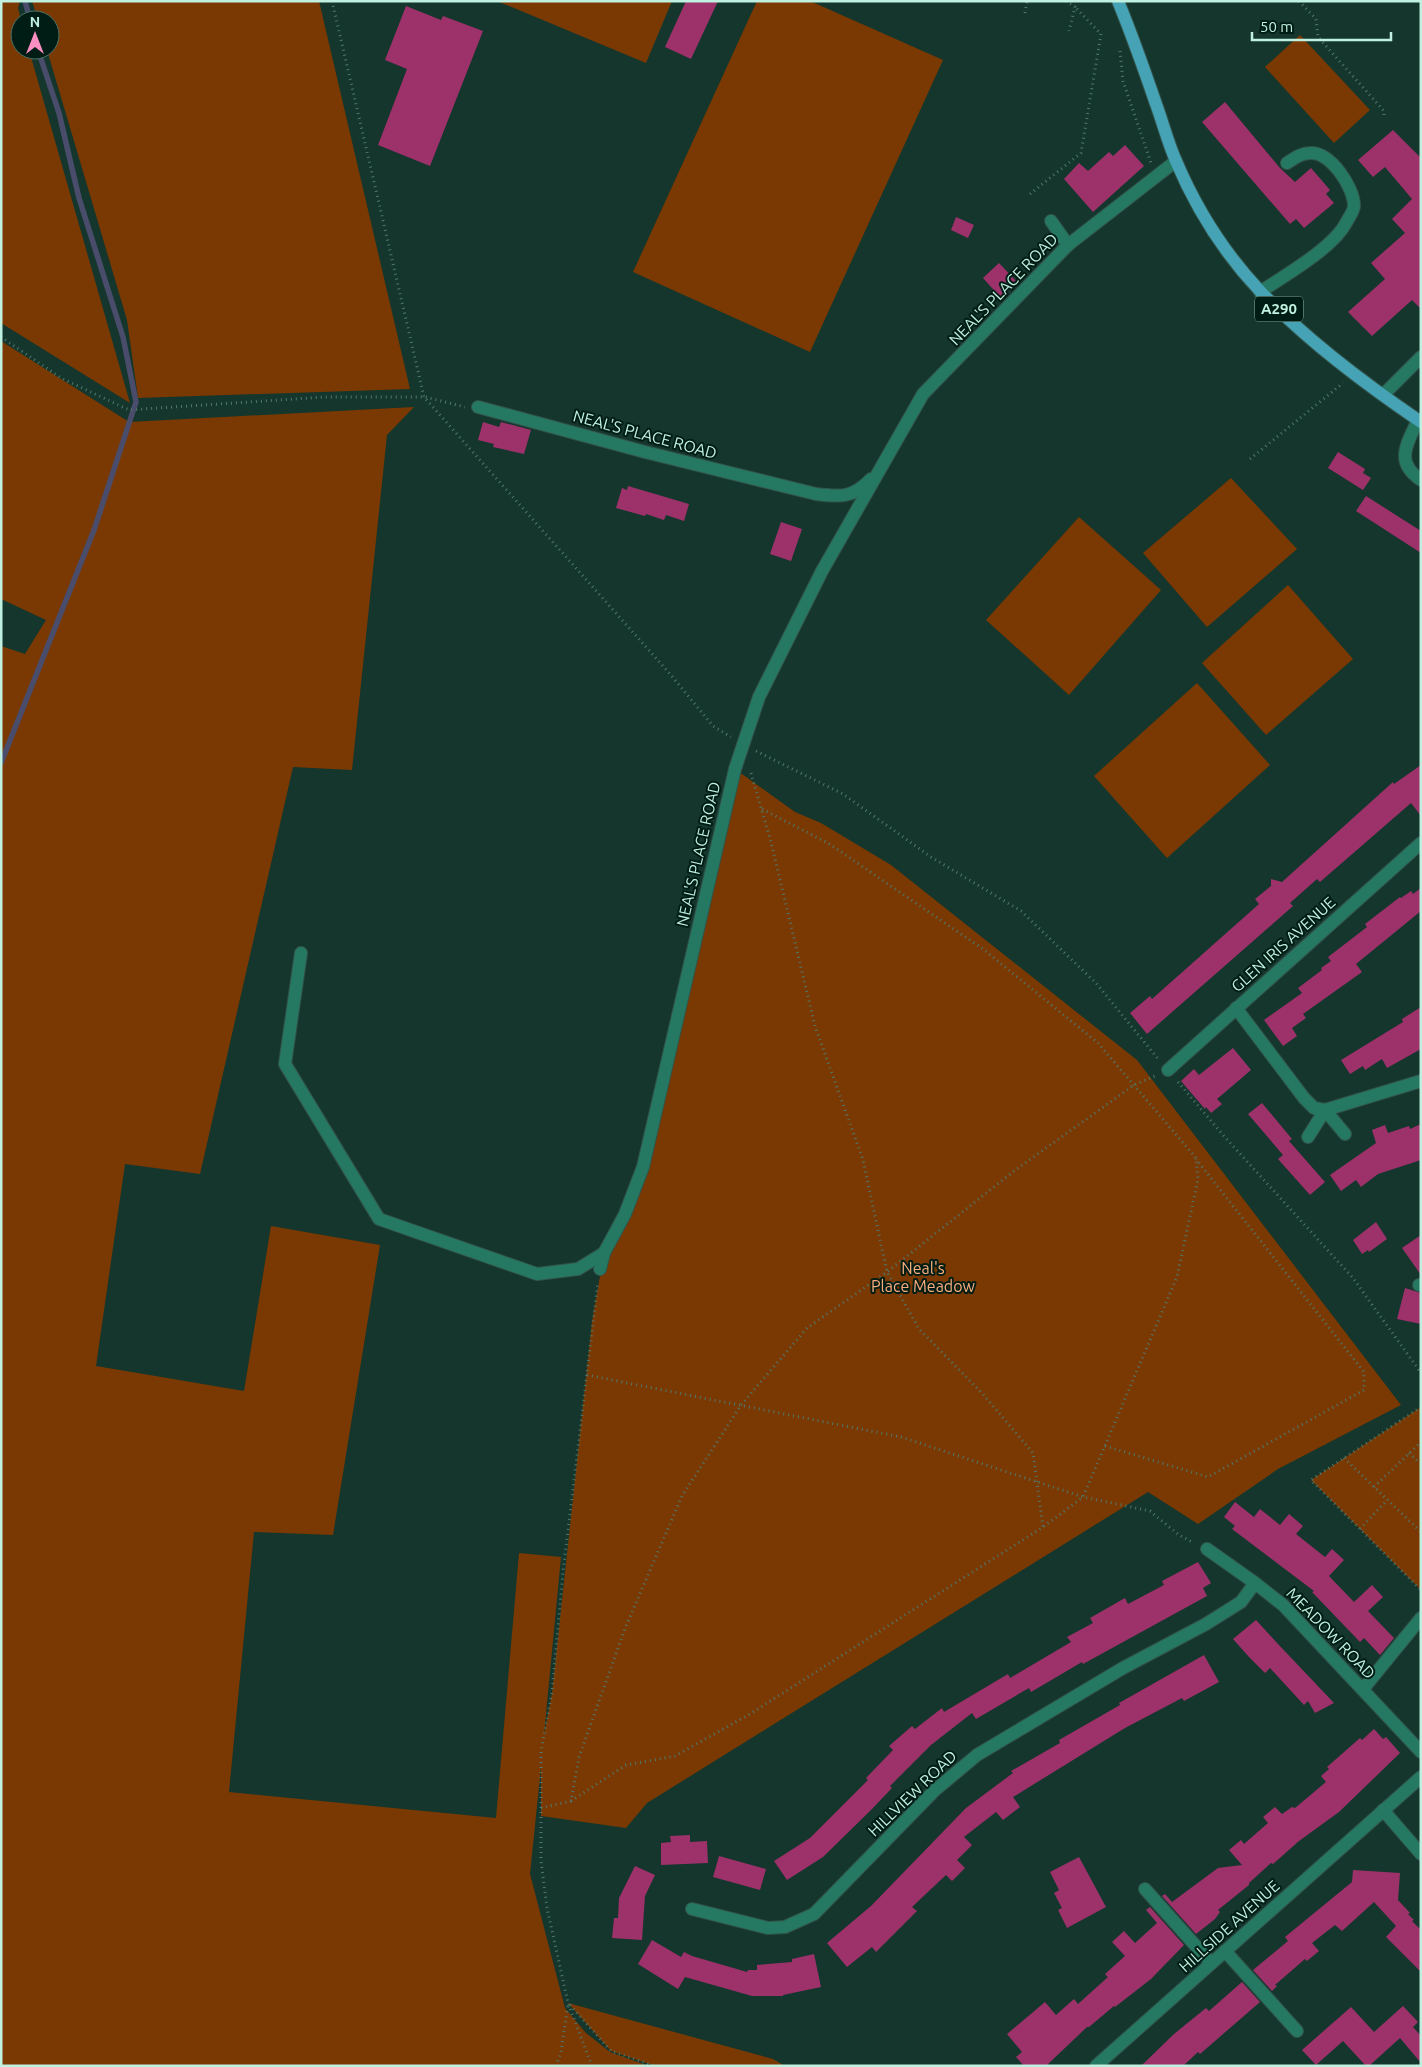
<svg xmlns="http://www.w3.org/2000/svg" width="1422" height="2067" font-family="Ubuntu,sans-serif">
  <style>
    .green { fill: #7a3902 }
    .lines { fill: none; stroke-linecap: round; stroke-linejoin: round }
    .stream { stroke: #4a4c6b; stroke-width: 5.5 }
    .building { fill: #9d316a }
    .minor-casing { stroke: #32544a; stroke-width: 14 }
    .major-casing { stroke: #32544a; stroke-width: 14 }
    .path { stroke: #51786c; stroke-width: 3; stroke-dasharray: 1 4; stroke-linecap: butt }
    .minor { stroke: #257862; stroke-width: 12 }
    .major { stroke: #46a2b5; stroke-width: 12 }
    .labels { text-anchor: middle; stroke-width: 4; stroke-linejoin: round; paint-order: stroke }
    .shield { fill: #001d15; stroke: #86b1a2; stroke-width: 1 }
    .shield-label { font-size: 15px; font-weight: bold; fill: #c0f0df }
    .street-label { font-size: 16px; fill: #c0f0df; stroke: #001d15 }
    .park-label { font-size: 16px; fill: #faad7e; stroke: #001d15 }
  </style>
  <rect width="100%" height="100%" fill="#15362d"/>
  <g class="green">
    <polygon points="1,1 20,1 18,8 21,20 20,50 29,50 130,403 1,323"/>
    <polygon points="32,1 319,1 410,389 138,398 127,320 47,50 50,50 50,20 38,20"/>
    <polygon points="497,1 672,1 646,63"/>
    <polygon points="757,1 810,1 943,60 810,352 633,272"/>
    <polygon points="1300,35 1370,110 1334,143 1265,67"/>
    <polygon points="1,341 129,422 414,407 387,435 352,770 293,767 200,1174 125,1164 96,1366 244,1391 271,1226 380,1245 333,1535 254,1532 229,1792 496,1818 519,1553 561,1557 544,1735 552,1693 592,1322 604,1253 625,1214 735,769 795,812 821,823 891,865 1137,1060 1401,1405 1278,1469 1198,1524 1148,1492 647,1803 626,1828 541,1816 541,1767 530,1874 565,2008 586,2033 610,2052 649,2066 1,2066 1,646 25,654 46,620 1,599"/>
    <polygon points="1231,478 1297,549 1207,627 1143,553"/>
    <polygon points="1079,517 1161,590 1069,695 986,620"/>
    <polygon points="1288,585 1353,659 1266,735 1202,663"/>
    <polygon points="1197,683 1270,765 1167,858 1094,776"/>
    <polygon points="1421,1407 1421,1590 1311,1480"/>
    <polygon points="568,2003 773,2059 785,2066 655,2066 611,2051"/>
  </g>
  <g class="lines">
    <g class="stream">
      <polyline points="25,1 30,20"/>
      <polyline points="1,763 94,530 136,402 123,337 79,198 59,113 38,50"/>
    </g>
  </g>
  <g class="building">
    <polygon points="686,1 718,1 691,59 665,47"/>
    <polygon points="406,6 441,20 443,16 483,31 430,166 378,145 407,69 385,60"/>
    <polygon points="1225,102 1280,168 1295,182 1311,168 1330,190 1326,194 1334,203 1304,228 1296,219 1290,224 1202,122"/>
    <polygon points="1393,130 1421,158 1421,309 1412,300 1372,336 1348,312 1385,279 1371,263 1405,233 1392,219 1412,199 1385,167 1373,177 1358,160"/>
    <polygon points="1125,145 1144,166 1093,212 1064,179 1079,163 1088,171 1109,152 1113,156"/>
    <polygon points="956,217 974,225 968,238 951,230"/>
    <polygon points="999,263 1017,282 1001,298 983,278"/>
    <polygon points="483,422 499,427 501,422 531,430 524,454 493,447 494,444 478,440"/>
    <polygon points="1338,452 1365,469 1363,473 1371,478 1363,490 1328,468"/>
    <polygon points="628,486 689,504 684,521 666,515 664,520 646,514 645,516 616,508 622,488 627,490"/>
    <polygon points="1366,496 1421,531 1421,553 1356,511"/>
    <polygon points="781,522 802,529 791,561 770,554"/>
    <polygon points="1421,765 1421,816 1411,803 1320,882 1317,879 1290,903 1293,906 1147,1034 1130,1013 1150,996 1152,999 1259,904 1255,899 1271,886 1271,879 1282,882 1393,782 1394,784"/>
    <polygon points="1421,888 1421,911 1356,964 1362,972 1303,1014 1306,1018 1292,1028 1297,1036 1283,1046 1264,1020 1302,993 1298,988 1322,970 1321,968 1331,961 1328,957 1367,927 1365,924 1400,897 1401,898 1411,891 1413,894"/>
    <polygon points="1421,1007 1421,1049 1387,1068 1382,1059 1365,1070 1363,1066 1350,1074 1341,1060 1403,1022 1402,1019"/>
    <polygon points="1233,1048 1251,1070 1217,1099 1222,1104 1211,1113 1206,1107 1205,1109 1181,1081 1194,1069 1199,1075"/>
    <polygon points="1262,1103 1292,1139 1289,1141 1325,1182 1310,1195 1278,1159 1283,1155 1248,1114"/>
    <polygon points="1421,1124 1421,1160 1378,1174 1361,1187 1356,1180 1341,1191 1330,1175 1376,1143 1372,1130 1385,1125 1388,1133 1409,1126 1410,1129"/>
    <polygon points="1376,1222 1387,1239 1369,1252 1368,1250 1362,1254 1353,1240"/>
    <polygon points="1421,1235 1421,1275 1402,1248"/>
    <polygon points="1405,1288 1421,1293 1421,1324 1397,1319"/>
    <polygon points="1235,1502 1254,1517 1260,1509 1280,1525 1289,1514 1303,1526 1296,1534 1325,1557 1332,1549 1344,1560 1329,1576 1354,1602 1372,1585 1383,1597 1368,1611 1394,1638 1380,1655 1364,1638 1360,1642 1312,1592 1314,1591 1232,1529 1235,1526 1224,1517"/>
    <polygon points="1198,1562 1211,1583 1203,1588 1207,1596 1083,1664 1082,1662 1031,1692 1029,1688 976,1719 972,1713 931,1745 890,1786 892,1788 871,1810 823,1857 787,1880 774,1861 810,1838 868,1780 866,1778 893,1750 889,1746 912,1726 915,1729 942,1708 944,1712 1008,1674 1010,1678 1071,1642 1067,1637 1093,1623 1090,1618 1125,1598 1128,1604 1164,1585 1162,1581"/>
    <polygon points="1256,1620 1278,1644 1334,1703 1315,1713 1308,1701 1304,1705 1270,1668 1265,1673 1249,1657 1233,1639"/>
    <polygon points="1204,1655 1219,1682 1184,1701 1182,1698 1125,1728 1013,1797 1020,1807 1003,1820 996,1812 964,1837 972,1845 957,1860 965,1868 952,1881 946,1875 912,1907 917,1911 876,1952 872,1947 847,1967 827,1943 871,1906 966,1808 1013,1773 1011,1771 1060,1743 1059,1740 1120,1705 1119,1703"/>
    <polygon points="1374,1729 1383,1739 1386,1737 1400,1753 1339,1812 1299,1841 1273,1864 1271,1863 1249,1883 1249,1885 1218,1910 1220,1912 1215,1919 1196,1934 1162,1896 1165,1894 1172,1902 1218,1868 1242,1865 1229,1850 1241,1840 1244,1844 1268,1823 1263,1817 1275,1807 1282,1814 1292,1807 1295,1808 1326,1782 1321,1776 1329,1769 1327,1767 1360,1738 1362,1740"/>
    <polygon points="690,1835 690,1842 707,1841 708,1863 661,1865 661,1843 671,1842 670,1836"/>
    <polygon points="719,1856 766,1869 760,1890 713,1877"/>
    <polygon points="1079,1857 1106,1907 1067,1928 1058,1910 1062,1908 1054,1893 1059,1890 1050,1872"/>
    <polygon points="635,1866 655,1875 645,1896 642,1940 612,1938 614,1918 618,1918 619,1898"/>
    <polygon points="1353,1870 1400,1873 1398,1900 1410,1913 1408,1914 1414,1920 1412,1921 1421,1930 1421,1972 1386,1937 1396,1926 1374,1902 1342,1931 1335,1925 1312,1943 1319,1951 1307,1961 1305,1959 1275,1985 1277,1986 1272,1991 1253,1970 1288,1941 1285,1937 1352,1882"/>
    <polygon points="1150,1907 1184,1945 1151,1979 1115,2007 1114,2006 1089,2027 1087,2027 1046,2066 1024,2066 1016,2057 1022,2052 1007,2034 1045,2002 1056,2015 1074,1999 1078,2004 1108,1977 1105,1974 1125,1956 1112,1942 1124,1931 1135,1943 1157,1923 1146,1910"/>
    <polygon points="652,1940 681,1957 684,1952 692,1956 747,1972 748,1970 757,1970 757,1965 792,1962 792,1959 814,1954 821,1987 783,1995 783,1996 752,1996 685,1977 678,1989 638,1964"/>
    <polygon points="1242,1982 1260,2002 1200,2054 1198,2052 1183,2066 1141,2066 1174,2034 1206,2008 1209,2011"/>
    <polygon points="1403,2006 1418,2022 1413,2027 1421,2036 1421,2063 1400,2038 1369,2066 1366,2066 1343,2041 1316,2065 1302,2050 1351,2007 1374,2032"/>
  </g>
  <g class="lines">
    <g class="minor-casing">
      <g id="minor">
        <polyline points="1051,221 1068,245"/>
        <path d="M1260,292C1284,276 1333,248 1346,223C1348,219 1354,211 1354,206C1354,187 1331,153 1311,153C1301,153 1295,158 1287,163"/>
        <polyline points="1383,395 1421,357"/>
        <path d="M478,407L645,452L816,494C841,497 853,498 871,479"/>
        <path d="M1418,420C1407,444 1394,462 1421,480"/>
        <polyline points="301,953 285,1064 379,1219 537,1274 578,1269 604,1253"/>
        <polyline points="1236,1008 1304,1098 1314,1108 1325,1110 1421,1081"/>
        <polyline points="1168,1070 1421,843"/>
        <polyline points="1308,1137 1325,1110 1345,1134"/>
        <polyline points="600,1269 604,1253 625,1214 643,1167 735,769 759,697 822,571 923,394 1068,245 1176,161"/>
        <polyline points="1419,1285 1421,1285"/>
        <polyline points="1207,1549 1255,1583 1283,1605 1421,1752"/>
        <polyline points="1363,1689 1421,1618"/>
        <polyline points="1383,1810 1421,1854"/>
        <polyline points="1145,1889 1211,1963"/>
        <polyline points="692,1909 768,1928 785,1927 814,1914 934,1791 977,1755 1123,1668 1206,1624 1241,1602 1255,1583"/>
        <polyline points="1225,1951 1297,2031"/>
        <polyline points="1096,2066 1421,1777"/>
      </g>
    </g>
    <g class="major-casing">
      <path id="major" d="M1118,1C1132,35 1144,69 1156,104C1163,123 1168,143 1176,161C1196,208 1225,254 1260,291C1306,340 1365,384 1421,422"/>
    </g>
    <g class="path">
      <polyline points="332,1 424,397 670,674 713,726 731,737"/>
      <polyline points="1066,1 1075,7 1069,31"/>
      <polyline points="1299,1 1316,19 1318,37 1384,111 1384,118"/>
      <polyline points="1025,13 1027,1"/>
      <polyline points="1120,51 1123,81 1151,163"/>
      <polyline points="1030,194 1081,153 1101,34 1075,7"/>
      <polyline points="1,337 61,378 129,410 324,397 425,397 465,407"/>
      <polyline points="1250,459 1343,383"/>
      <polyline points="756,751 843,794 931,857 1021,911 1096,983 1159,1060"/>
      <polyline points="751,773 771,842 815,1026 863,1160 887,1272 919,1329 982,1393 1033,1453 1043,1527"/>
      <polyline points="1178,1082 1223,1135 1353,1278 1421,1373"/>
      <polyline points="587,1375 901,1437 1083,1497 1150,1511 1179,1535 1194,1543"/>
      <polyline points="1421,1407 1311,1480 1421,1590"/>
      <polyline points="1105,1446 1208,1477 1364,1390 1364,1372 1196,1159"/>
      <polyline points="1409,1453 1421,1464"/>
      <polyline points="1344,1458 1421,1532"/>
      <polyline points="1374,1487 1421,1442"/>
      <polyline points="1360,1529 1387,1500"/>
      <polyline points="571,1801 626,1765 675,1756 750,1714 1043,1527 1083,1497 1177,1277 1198,1179 1196,1158 1098,1043 983,949 828,843 760,808"/>
      <polyline points="541,1808 571,1801 579,1757 626,1626 682,1496 741,1405 807,1328 887,1272 1014,1171 1134,1085 1155,1076"/>
      <polyline points="570,2005 611,2051 655,2066"/>
      <polyline points="556,2066 561,2052 568,2004"/>
      <polyline points="592,2066 568,2003 547,1908 541,1861 541,1751 552,1693 563,1572 598,1282"/>
      <polyline points="1417,2066 1421,2063"/>
    </g>
    <use href="#minor" class="minor"/>
    <use href="#major" class="major"/>
  </g>
  <g class="labels">
    <rect class="shield" x="1255" y="296.5" width="48" height="25" rx="4"/>
    <g class="shield-label">
      <text x="1279" y="314">A290</text>
    </g>
    <g class="street-label">
      <text transform="translate(1003 289) rotate(-46)" y="6">NEAL'S PLACE ROAD</text>
      <text transform="translate(645 434) rotate(15)" y="6">NEAL'S PLACE ROAD</text>
      <text transform="translate(698 854) rotate(-77)" y="6">NEAL'S PLACE ROAD</text>
      <text transform="translate(1283 944) rotate(-42)" y="6">GLEN IRIS AVENUE</text>
      <text transform="translate(1331 1633) rotate(46)" y="6">MEADOW ROAD</text>
      <text transform="translate(912 1793) rotate(-44)" y="6">HILLVIEW ROAD</text>
      <text transform="translate(1229 1926) rotate(-42)" y="6">HILLSIDE AVENUE</text>
    </g>
    <g class="park-label">
      <text x="923" y="1274">Neal's<tspan x="923" dy="18">Place Meadow</tspan></text>
    </g>
  </g>
  <rect width="1422" height="2067" fill="none" stroke="#c0f0df" stroke-width="5"/>
  <g transform="translate(35 35)"><circle r="24" fill="#001d15" stroke="#4d7166"/>
  <path d="M0-4L9 19L0 12L-9 19Z" fill="#fc8fc1"/>
  <text y="-8" font-size="14" font-weight="bold" text-anchor="middle" fill="#c0f0df">N</text>
  </g>
  <path d="M1252 32v8h139v-8" fill="none" stroke="#c0f0df" stroke-width="2.5"/>
  <text x="1260" y="32" font-size="15" fill="#c0f0df" stroke="#001d15" stroke-width="4" paint-order="stroke">50 m</text>
</svg>
